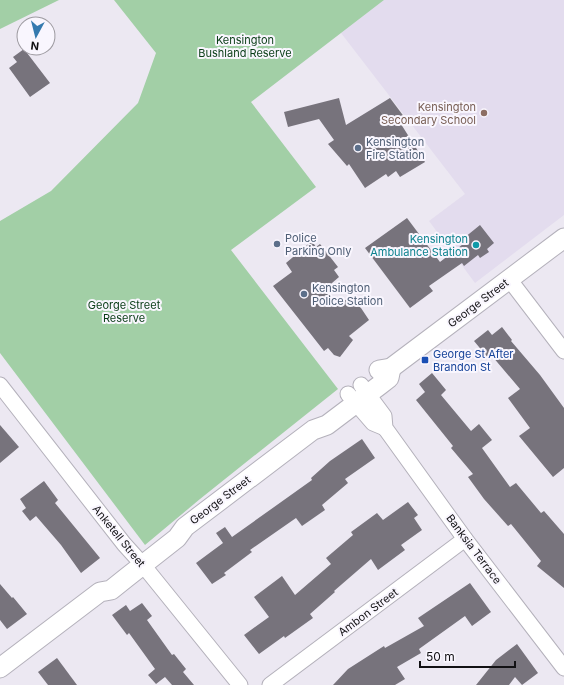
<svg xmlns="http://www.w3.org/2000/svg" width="564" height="685" font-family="Inter,sans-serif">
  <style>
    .built { fill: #e3dcee }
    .green { fill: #a2cfa6 }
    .building { fill: #77737c }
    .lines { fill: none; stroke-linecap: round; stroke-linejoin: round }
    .minor-casing { stroke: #b4b1bb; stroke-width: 17 }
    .major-casing { stroke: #b4b1bb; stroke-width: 21 }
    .minor { stroke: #fff; stroke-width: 15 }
    .major { stroke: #fff; stroke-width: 19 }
    .education-dot { fill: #8d6e63; stroke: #f9f6fe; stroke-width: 1.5 }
    .service-dot { fill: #5c6f8a; stroke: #f9f6fe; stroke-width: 1.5 }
    .culture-dot { fill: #0f9aa8; stroke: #f9f6fe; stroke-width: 1.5 }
    .transit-dot { fill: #1a4fb4; stroke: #f9f6fe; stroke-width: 1.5 }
    .labels { text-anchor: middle; stroke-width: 4; stroke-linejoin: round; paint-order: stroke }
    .park-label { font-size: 11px; fill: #083c15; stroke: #f9f6fe }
    .education-label { font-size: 11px; fill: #785e54; stroke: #f9f6fe; text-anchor: end }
    .service-label { font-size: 11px; fill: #4e5e75; stroke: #f9f6fe; text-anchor: start }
    .culture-label { font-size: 11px; fill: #0d838f; stroke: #f9f6fe; text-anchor: end }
    .street-label { font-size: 11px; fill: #121114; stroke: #f9f6fe }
    .transit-label { font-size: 11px; fill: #164399; stroke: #f9f6fe; text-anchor: start }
  </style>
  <rect width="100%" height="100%" fill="#ece8f2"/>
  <polygon class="built" points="384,0 564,0 564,215 475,283 429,221 465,194 341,33"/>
  <g class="green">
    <polygon points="0,0 59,0 0,29"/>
    <polygon points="114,0 384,0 251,102 316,187 231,250 338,389 200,499 145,545 0,353 0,221 51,191 138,103 156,53"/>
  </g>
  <g class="building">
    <polygon points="24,49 50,83 30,97 9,68 17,62 13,57"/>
    <polygon points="339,98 346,125 390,98 405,118 399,121 425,162 400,177 396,171 388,177 386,174 365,188 349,164 347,166 328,144 334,140 319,119 288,127 284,112"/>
    <polygon points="407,218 440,262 467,241 464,238 480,225 494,243 487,249 489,252 480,258 478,255 464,266 462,263 429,286 433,291 410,308 365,248"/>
    <polygon points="312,241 316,247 320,244 338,267 334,270 339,277 325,289 338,306 348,298 361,308 369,320 349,336 353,340 340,357 334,355 328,348 324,351 273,286 292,272 286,263"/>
    <polygon points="502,327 512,340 511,341 540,375 564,408 564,468 553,477 519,436 530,428 508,398 520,389 492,356 489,359 474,341 488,330 492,335"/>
    <polygon points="432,373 446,390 441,395 471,431 479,424 492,440 482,448 510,487 516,483 541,513 544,511 564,534 564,588 537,566 541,561 511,524 508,526 484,499 468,477 473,474 451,448 453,446 416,400 425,392 419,384"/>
    <polygon points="0,425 19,447 0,463"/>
    <polygon points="362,439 375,458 345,479 348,483 322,505 325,510 302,526 296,518 250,550 252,552 224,573 226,575 212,584 196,563 223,543 216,533 225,527 232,537 312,480 311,478 330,461"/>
    <polygon points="44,481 58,500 55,503 100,558 81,573 61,545 36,516 30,521 22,511 26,508 20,499"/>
    <polygon points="408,502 418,515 414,518 422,530 401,545 405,550 378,570 371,559 334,591 335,592 310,614 313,618 285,638 284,636 259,654 244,635 269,617 254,597 282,576 295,595 331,564 326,558 353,535 351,532 377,513 383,520"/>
    <polygon points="470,583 491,612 472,626 465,616 419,649 421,653 397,667 405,679 395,685 333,685 348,669 384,646 385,648 424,626 418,618"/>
    <polygon points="0,584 12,598 13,597 27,614 7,629 0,620"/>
    <polygon points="142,603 152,616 147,620 172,655 174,654 186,669 183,672 194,685 172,685 165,677 156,684 148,675 155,669 129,633 127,635 112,615 126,605 130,611"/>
    <polygon points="517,644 538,673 522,685 515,677 509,685 476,685 496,660"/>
    <polygon points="57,658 77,685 48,685 38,672"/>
  </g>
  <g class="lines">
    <g class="minor-casing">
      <g id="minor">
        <polyline points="509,279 564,351"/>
        <polyline points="0,385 124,544 143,565 240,685"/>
        <polyline points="361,385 384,416 385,428 465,539 564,668"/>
        <polyline points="348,394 373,423 385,428"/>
        <polyline points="270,685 465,539"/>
      </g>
    </g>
    <g class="major-casing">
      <g id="major">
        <polyline points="379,370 391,368 564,238"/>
        <polyline points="0,668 100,592 111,590 126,578 177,538 185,527 313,430 327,425 380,385 389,378 391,368"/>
      </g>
    </g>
    <use href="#minor" class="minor"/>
    <use href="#major" class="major"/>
  </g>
  <circle class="education-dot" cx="484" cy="113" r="4"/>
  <g class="service-dot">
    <circle cx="358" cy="148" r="4"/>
    <circle cx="277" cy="244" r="4"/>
    <circle cx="304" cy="294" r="4"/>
  </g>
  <circle class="culture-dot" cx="476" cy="245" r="4"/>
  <rect class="transit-dot" x="421" y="356" width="8" height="8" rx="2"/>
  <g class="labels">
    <g class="park-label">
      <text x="245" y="44">Kensington<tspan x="245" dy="13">Bushland Reserve</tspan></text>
      <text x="124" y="309">George Street<tspan x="124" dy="13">Reserve</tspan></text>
    </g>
    <g class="education-label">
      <text x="476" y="111">Kensington<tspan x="476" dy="13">Secondary School</tspan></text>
    </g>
    <g class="service-label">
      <text x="366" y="146">Kensington<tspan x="366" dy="13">Fire Station</tspan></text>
      <text x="285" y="242">Police<tspan x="285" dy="13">Parking Only</tspan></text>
      <text x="312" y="292">Kensington<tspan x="312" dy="13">Police Station</tspan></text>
    </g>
    <g class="culture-label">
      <text x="468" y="243">Kensington<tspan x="468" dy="13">Ambulance Station</tspan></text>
    </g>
    <g class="street-label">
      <text transform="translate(478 303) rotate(-37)" y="4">George Street</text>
      <text transform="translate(220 500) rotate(-37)" y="4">George Street</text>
      <text transform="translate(119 536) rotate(51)" y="4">Anketell Street</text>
      <text transform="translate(474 549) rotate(53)" y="4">Banksia Terrace</text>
      <text transform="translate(368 612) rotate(-37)" y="4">Ambon Street</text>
    </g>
    <g class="transit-label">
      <text x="433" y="358">George St After<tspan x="433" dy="13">Brandon St</tspan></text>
    </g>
  </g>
  <g transform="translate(36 36) rotate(187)"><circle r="19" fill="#f9f6fe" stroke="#9d9aa0"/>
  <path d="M0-3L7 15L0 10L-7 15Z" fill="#357aaf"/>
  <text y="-6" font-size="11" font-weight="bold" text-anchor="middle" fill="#121114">N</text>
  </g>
  <path d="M420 661v6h95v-6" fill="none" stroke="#121114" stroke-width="2"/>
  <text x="426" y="661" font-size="12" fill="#121114" stroke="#f9f6fe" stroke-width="3" paint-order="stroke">50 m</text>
</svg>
